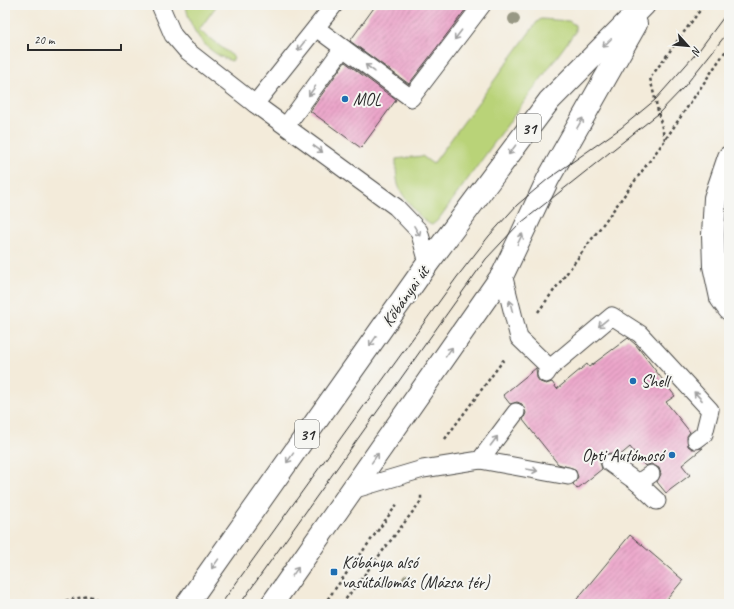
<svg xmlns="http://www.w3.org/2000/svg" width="734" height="609" font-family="Caveat,sans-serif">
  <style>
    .grass { fill: #b9d378; stroke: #727f52 }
    .building { fill: url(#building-hatch) }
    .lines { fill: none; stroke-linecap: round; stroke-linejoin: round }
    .lane-casing { stroke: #494845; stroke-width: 19 }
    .street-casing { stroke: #494845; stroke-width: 24 }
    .primary-casing { stroke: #494845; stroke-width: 24 }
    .path { stroke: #494845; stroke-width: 2.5; stroke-dasharray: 3 3; stroke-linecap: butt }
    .lane { stroke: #fff; stroke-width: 17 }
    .street { stroke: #fff; stroke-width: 22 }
    .primary { stroke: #fff; stroke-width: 22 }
    .tram { stroke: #2b2b2b; stroke-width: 1 }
    .tree { fill: #989884 }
    .oneway { stroke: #a0a0a0 }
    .poi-dot { fill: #1f6fb2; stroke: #f6f6f2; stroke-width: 1.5 }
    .labels { text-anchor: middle; stroke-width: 4; stroke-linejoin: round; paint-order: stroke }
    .shield { fill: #f6f6f2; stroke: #686867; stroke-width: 1 }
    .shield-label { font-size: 16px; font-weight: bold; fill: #2b2b2b }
    .poi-label { font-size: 17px; fill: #2b2b2b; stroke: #f6f6f2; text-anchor: start }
    .street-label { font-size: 17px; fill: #2b2b2b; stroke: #f6f6f2 }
  </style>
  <defs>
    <pattern id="building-hatch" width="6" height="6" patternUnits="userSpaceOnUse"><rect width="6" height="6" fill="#eca6ca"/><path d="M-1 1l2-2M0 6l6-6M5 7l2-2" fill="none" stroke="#bf87a4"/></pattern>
  </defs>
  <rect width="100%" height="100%" fill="#f6f6f2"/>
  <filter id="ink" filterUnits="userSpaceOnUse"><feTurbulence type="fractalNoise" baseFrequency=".025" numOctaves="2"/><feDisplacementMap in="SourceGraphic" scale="8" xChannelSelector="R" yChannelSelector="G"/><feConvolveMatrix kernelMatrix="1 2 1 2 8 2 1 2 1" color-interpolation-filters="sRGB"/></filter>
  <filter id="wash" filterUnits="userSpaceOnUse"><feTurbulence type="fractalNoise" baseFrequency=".012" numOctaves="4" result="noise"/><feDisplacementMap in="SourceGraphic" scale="16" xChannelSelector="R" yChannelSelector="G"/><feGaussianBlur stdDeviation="0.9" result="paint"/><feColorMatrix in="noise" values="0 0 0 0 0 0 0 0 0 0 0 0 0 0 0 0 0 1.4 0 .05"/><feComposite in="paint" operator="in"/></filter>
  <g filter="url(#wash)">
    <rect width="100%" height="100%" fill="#f3ebda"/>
    <g class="grass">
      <path d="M186,5H217L199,30L234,57L232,61C207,54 189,30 186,5Z"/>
      <path d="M541,19L569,21L575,25V32L438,220L432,225C422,222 400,194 398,184C396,176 396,167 396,159L422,156L433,164L537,22Z"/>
    </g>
    <g id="blocks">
      <g class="building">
        <polygon points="376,5 469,5 409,84 350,41"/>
        <polygon points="345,62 396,100 361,148 310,111"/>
        <polygon points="628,338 636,345 675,396 666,402 690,432 687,436 688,446 692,449 703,448 682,465 690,475 666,493 657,482 661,474 659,468 651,464 645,466 630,447 618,457 611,453 606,454 600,462 602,469 577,489 573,484 578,477 575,469 558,464 523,420 526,413 522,404 517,402 510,404 503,395 536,368 537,378 540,382 546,384 552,382 557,389 587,364 589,367"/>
        <polygon points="630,535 683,580 663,604 573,604"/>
      </g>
    </g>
  </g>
  <g filter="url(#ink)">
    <use href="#blocks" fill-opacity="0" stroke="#494845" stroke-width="1"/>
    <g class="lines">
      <g class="lane-casing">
        <g id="lane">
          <polyline points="160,5 173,35 186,50 255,104 396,207 419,231 428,263"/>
          <polyline points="316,28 411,98 482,5"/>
          <polyline points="255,104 334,5"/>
          <polyline points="286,126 343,48"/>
          <polyline points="503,274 519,338 550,368 546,374"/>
          <polyline points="550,368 612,316 640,334 710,410 704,434 696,440"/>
          <polyline points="480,460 568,476"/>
          <polyline points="610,463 638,483 651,474"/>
          <polyline points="638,483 657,501"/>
          <polyline points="352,490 423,469 480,460 516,412"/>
        </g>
      </g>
      <g class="street-casing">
        <polyline id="street" points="729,157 715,198 713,235 714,266 721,298 729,309"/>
      </g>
      <g class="primary-casing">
        <g id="primary">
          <polyline points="187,604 428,263 549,101 644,5"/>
          <polyline points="272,604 503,274 548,179 636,24"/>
        </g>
      </g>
      <g class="path">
        <polyline points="665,140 650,78 704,5"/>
        <polyline points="538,312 665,140 729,46"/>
        <polyline points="445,439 505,358"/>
        <polyline points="48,604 89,596 106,603"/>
        <polyline points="324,604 398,503"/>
        <polyline points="342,604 421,501 421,495"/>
      </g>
      <use href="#lane" class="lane"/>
      <use href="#street" class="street"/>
      <use href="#primary" class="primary"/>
      <g class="tram">
        <polyline points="221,604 457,277 489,236 517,205 548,179 621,128 655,100 700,49 729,10"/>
        <polyline points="240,604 486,259 517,226 658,114 684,87 729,31"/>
      </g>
    </g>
    <g class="tree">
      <circle cx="514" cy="19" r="6"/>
      <circle cx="408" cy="580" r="6"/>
    </g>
    <defs><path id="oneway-shaft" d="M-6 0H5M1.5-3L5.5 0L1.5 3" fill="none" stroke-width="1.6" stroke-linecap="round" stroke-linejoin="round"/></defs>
    <g class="oneway">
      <use href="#oneway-shaft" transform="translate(458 35) rotate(127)"/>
      <use href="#oneway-shaft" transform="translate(607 43) rotate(135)"/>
      <use href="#oneway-shaft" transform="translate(301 46) rotate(129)"/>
      <use href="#oneway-shaft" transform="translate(370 68) rotate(-143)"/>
      <use href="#oneway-shaft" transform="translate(312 91) rotate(126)"/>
      <use href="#oneway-shaft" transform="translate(580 123) rotate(-60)"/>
      <use href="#oneway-shaft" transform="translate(318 149) rotate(36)"/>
      <use href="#oneway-shaft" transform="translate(512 150) rotate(127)"/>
      <use href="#oneway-shaft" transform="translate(417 231) rotate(60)"/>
      <use href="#oneway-shaft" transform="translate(520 239) rotate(-64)"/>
      <use href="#oneway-shaft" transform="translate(511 306) rotate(-104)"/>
      <use href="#oneway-shaft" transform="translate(603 323) rotate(140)"/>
      <use href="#oneway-shaft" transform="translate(373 341) rotate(125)"/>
      <use href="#oneway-shaft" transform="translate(449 352) rotate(-55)"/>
      <use href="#oneway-shaft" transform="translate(698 396) rotate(-133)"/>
      <use href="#oneway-shaft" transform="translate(494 441) rotate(-53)"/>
      <use href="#oneway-shaft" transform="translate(290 458) rotate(125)"/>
      <use href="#oneway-shaft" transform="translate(375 458) rotate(-55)"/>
      <use href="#oneway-shaft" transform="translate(532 470) rotate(10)"/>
      <use href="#oneway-shaft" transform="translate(215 564) rotate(125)"/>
      <use href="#oneway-shaft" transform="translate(295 572) rotate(-55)"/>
    </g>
  </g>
  <g class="poi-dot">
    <circle cx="345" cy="99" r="4"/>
    <circle cx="633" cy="381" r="4"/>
    <circle cx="672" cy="455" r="4"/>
    <rect x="330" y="568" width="8" height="8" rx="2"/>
  </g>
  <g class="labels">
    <g class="shield">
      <rect x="517" y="114" width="24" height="28" rx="3"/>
      <rect x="295" y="420" width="24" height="28" rx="3"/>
    </g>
    <g class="shield-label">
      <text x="529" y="134">31</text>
      <text x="307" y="440">31</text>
    </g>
    <g class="poi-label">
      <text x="353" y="105">MOL</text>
      <text x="641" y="387">Shell</text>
      <text x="664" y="461" text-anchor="end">Opti Autómosó</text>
      <text x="342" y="568">Kőbánya alsó<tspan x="342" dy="20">vasútállomás (Mázsa tér)</tspan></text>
    </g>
    <g class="street-label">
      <text transform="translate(405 296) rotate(-55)" y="6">Kőbányai út</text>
    </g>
  </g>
  <rect width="734" height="609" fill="none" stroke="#f6f6f2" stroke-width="20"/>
  <g transform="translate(688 46) rotate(117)" stroke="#f6f6f2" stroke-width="3" paint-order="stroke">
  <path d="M0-3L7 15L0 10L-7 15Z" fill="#2b2b2b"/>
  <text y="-6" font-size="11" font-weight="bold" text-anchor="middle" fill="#2b2b2b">N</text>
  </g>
  <path d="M28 44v6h93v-6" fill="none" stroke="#2b2b2b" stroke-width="2"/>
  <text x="34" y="44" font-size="12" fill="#2b2b2b" stroke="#f6f6f2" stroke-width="3" paint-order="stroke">20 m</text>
</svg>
